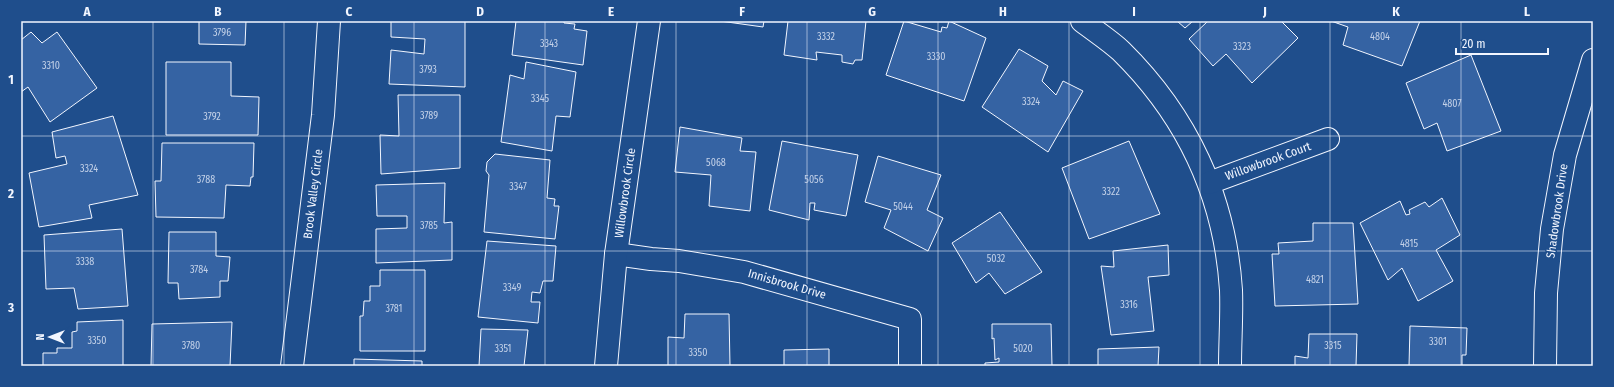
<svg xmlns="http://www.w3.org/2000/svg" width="1614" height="387" font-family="'Fira Sans Condensed',sans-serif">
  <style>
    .building { fill: #3563a3; stroke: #f2f6ff }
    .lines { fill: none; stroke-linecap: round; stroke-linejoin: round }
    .minor-casing { stroke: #f2f6ff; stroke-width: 24 }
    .minor { stroke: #1f4e8c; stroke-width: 22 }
    .grid { fill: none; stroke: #f2f6ff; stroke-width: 1; stroke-opacity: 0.55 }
    .labels { text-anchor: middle; stroke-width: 3; stroke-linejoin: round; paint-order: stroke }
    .number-label { font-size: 10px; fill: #c3d1e8 }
    .street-label { font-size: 12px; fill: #f2f6ff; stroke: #1f4e8c }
    .neatline { fill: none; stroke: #f2f6ff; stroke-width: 1.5 }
    .grid-label { font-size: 13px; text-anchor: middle; font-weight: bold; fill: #f2f6ff }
  </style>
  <rect width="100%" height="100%" fill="#1f4e8c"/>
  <g class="building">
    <polygon points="199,21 246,21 245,45 199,44"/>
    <polygon points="391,21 465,21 465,87 389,84 391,50 424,54 425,39 391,37"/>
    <polygon points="516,21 564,21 564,23 575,24 574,29 587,31 583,65 512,55"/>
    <polygon points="720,21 764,21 763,27"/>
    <polygon points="788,21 866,21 862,60 855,60 853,64 842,62 842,55 816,52 817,60 784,55"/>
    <polygon points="904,21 941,32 942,27 947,28 949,21 986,38 964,101 886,75"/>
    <polygon points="1177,21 1193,21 1185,28"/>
    <polygon points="1208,21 1281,21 1298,38 1252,83 1226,54 1213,66 1189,39"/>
    <polygon points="1331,21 1420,21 1402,66 1343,45 1348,27"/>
    <polygon points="31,32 42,43 57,32 97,88 50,122 28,87 21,92 21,40"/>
    <polygon points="1019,49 1048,66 1042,81 1056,95 1063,81 1083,91 1048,152 982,107"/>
    <polygon points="1471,55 1501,131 1447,151 1437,123 1424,129 1406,83"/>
    <polygon points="166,62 231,62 231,96 259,97 258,135 166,135"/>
    <polygon points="526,62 576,72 570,117 556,116 552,151 501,142 510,75 524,79"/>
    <polygon points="398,95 460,95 460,168 381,174 380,135 399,136"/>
    <polygon points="113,116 138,195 89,205 92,218 39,227 29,173 67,164 65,156 56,158 52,132"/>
    <polygon points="680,127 742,138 740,151 756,152 750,211 709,206 711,175 675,172"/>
    <polygon points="782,141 858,155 846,216 814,210 815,203 810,203 809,220 769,210"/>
    <polygon points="1129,141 1160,214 1089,239 1062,168"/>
    <polygon points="162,143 254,143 253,177 251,177 250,186 226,185 224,218 156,217 155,181 161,181"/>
    <polygon points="495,154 550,160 547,198 555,199 554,206 559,206 555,239 484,232 489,175 486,171 487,162"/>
    <polygon points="878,156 941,175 927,210 943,218 928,251 884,228 891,210 865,202"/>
    <polygon points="445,183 444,223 452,222 452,260 376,263 376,229 407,228 407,216 377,216 376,185"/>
    <polygon points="1442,198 1460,235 1436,250 1453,281 1418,301 1402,268 1388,280 1360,223 1400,201 1406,215 1410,214 1409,210 1425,202 1429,207"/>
    <polygon points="1000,212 1042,272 1005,294 989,273 976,283 952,243"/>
    <polygon points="1313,223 1353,223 1358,304 1275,306 1272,254 1279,254 1278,243 1313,241"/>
    <polygon points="122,229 128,306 78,309 74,288 46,289 44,235"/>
    <polygon points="169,232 216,232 216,256 230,257 228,281 220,281 220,297 179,299 178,283 168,283"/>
    <polygon points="487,241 556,246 553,281 543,281 540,293 532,292 531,302 540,302 538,323 478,317"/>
    <polygon points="1168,245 1169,275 1148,277 1154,331 1111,335 1101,266 1114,267 1113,251"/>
    <polygon points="380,270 425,270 425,351 360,351 360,316 363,316 364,301 370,301 370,286 380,286"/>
    <polygon points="685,314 729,314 730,366 668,366 668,337 684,338"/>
    <polygon points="123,320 123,366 43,366 43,353 57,353 57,348 72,348 72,332 77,331 77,322"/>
    <polygon points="232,322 230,366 151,366 152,324"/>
    <polygon points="992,324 1051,324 1052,366 985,366 985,363 999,362 999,358 995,360 994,338 992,339"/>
    <polygon points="1410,326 1467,328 1466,355 1462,355 1462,366 1409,366"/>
    <polygon points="481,329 528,330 524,366 479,366"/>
    <polygon points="1309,334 1357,334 1356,366 1295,366 1295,356 1308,358"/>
    <polygon points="1159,347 1158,366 1098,366 1098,349"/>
    <polygon points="829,349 829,366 784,366 784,350"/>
    <polygon points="354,359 422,361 422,366 354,366"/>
  </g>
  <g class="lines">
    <g class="minor-casing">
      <g id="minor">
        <path d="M1082,21C1095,31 1109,40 1121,51C1187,116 1225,197 1231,290C1232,315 1230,341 1230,366"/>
        <polyline points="1209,183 1328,139"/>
        <polyline points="616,254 651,259 679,261 744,272 910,319 910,366"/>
        <polyline points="292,366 323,115 329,21"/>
        <polyline points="606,366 616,254 649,21"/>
        <polyline points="1545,366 1546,293 1552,229 1565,155 1593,60"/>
      </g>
    </g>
    <use href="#minor" class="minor"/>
  </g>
  <path class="grid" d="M153,21V366M284,21V366M414,21V366M545,21V366M676,21V366M807,21V366M938,21V366M1069,21V366M1200,21V366M1330,21V366M1461,21V366M21,136H1593M21,251H1593"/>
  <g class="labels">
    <g class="number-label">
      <text x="222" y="36">3796</text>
      <text x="826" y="40">3332</text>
      <text x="1380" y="40">4804</text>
      <text x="549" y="47">3343</text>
      <text x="1242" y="50">3323</text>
      <text x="936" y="60">3330</text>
      <text x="51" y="69">3310</text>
      <text x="428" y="73">3793</text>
      <text x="540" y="102">3345</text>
      <text x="1031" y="105">3324</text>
      <text x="1452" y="107">4807</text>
      <text x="429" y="119">3789</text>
      <text x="212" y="120">3792</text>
      <text x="716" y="166">5068</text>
      <text x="89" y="172">3324</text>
      <text x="206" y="183">3788</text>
      <text x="814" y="183">5056</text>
      <text x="518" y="190">3347</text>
      <text x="1111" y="195">3322</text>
      <text x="903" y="210">5044</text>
      <text x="429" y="229">3785</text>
      <text x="1409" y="247">4815</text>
      <text x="996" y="262">5032</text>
      <text x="85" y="265">3338</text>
      <text x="199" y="273">3784</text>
      <text x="1315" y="283">4821</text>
      <text x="512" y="291">3349</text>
      <text x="1129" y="308">3316</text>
      <text x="394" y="312">3781</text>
      <text x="97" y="344">3350</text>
      <text x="1438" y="345">3301</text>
      <text x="191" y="349">3780</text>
      <text x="1333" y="349">3315</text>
      <text x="503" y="352">3351</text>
      <text x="1023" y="352">5020</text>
      <text x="698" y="356">3350</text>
    </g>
    <g class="street-label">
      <text transform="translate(1268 161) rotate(-20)" y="4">Willowbrook Court</text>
      <text transform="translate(625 193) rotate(-82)" y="4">Willowbrook Circle</text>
      <text transform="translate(313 194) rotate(-83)" y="4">Brook Valley Circle</text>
      <text transform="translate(1557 211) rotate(-82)" y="4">Shadowbrook Drive</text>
      <text transform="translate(787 284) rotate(16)" y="4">Innisbrook Drive</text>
    </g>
  </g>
  <rect width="1614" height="387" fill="none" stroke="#1f4e8c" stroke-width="44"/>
  <g transform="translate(50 337) rotate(270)" stroke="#1f4e8c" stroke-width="3" paint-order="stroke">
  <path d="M0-3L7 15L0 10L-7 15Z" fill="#f2f6ff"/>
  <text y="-6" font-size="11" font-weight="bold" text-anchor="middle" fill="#f2f6ff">N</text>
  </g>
  <path d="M1456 48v6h92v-6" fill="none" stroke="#f2f6ff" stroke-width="2"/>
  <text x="1462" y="48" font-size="12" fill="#f2f6ff" stroke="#1f4e8c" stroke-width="3" paint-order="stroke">20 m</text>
  <rect x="22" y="22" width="1570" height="343" class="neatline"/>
  <g class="grid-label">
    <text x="87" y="16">A</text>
    <text x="218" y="16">B</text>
    <text x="349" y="16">C</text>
    <text x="480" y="16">D</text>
    <text x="611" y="16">E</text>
    <text x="742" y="16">F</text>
    <text x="872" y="16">G</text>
    <text x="1003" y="16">H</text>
    <text x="1134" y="16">I</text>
    <text x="1265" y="16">J</text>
    <text x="1396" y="16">K</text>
    <text x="1527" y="16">L</text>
    <text x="11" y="84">1</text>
    <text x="11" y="198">2</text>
    <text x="11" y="312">3</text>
  </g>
</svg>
